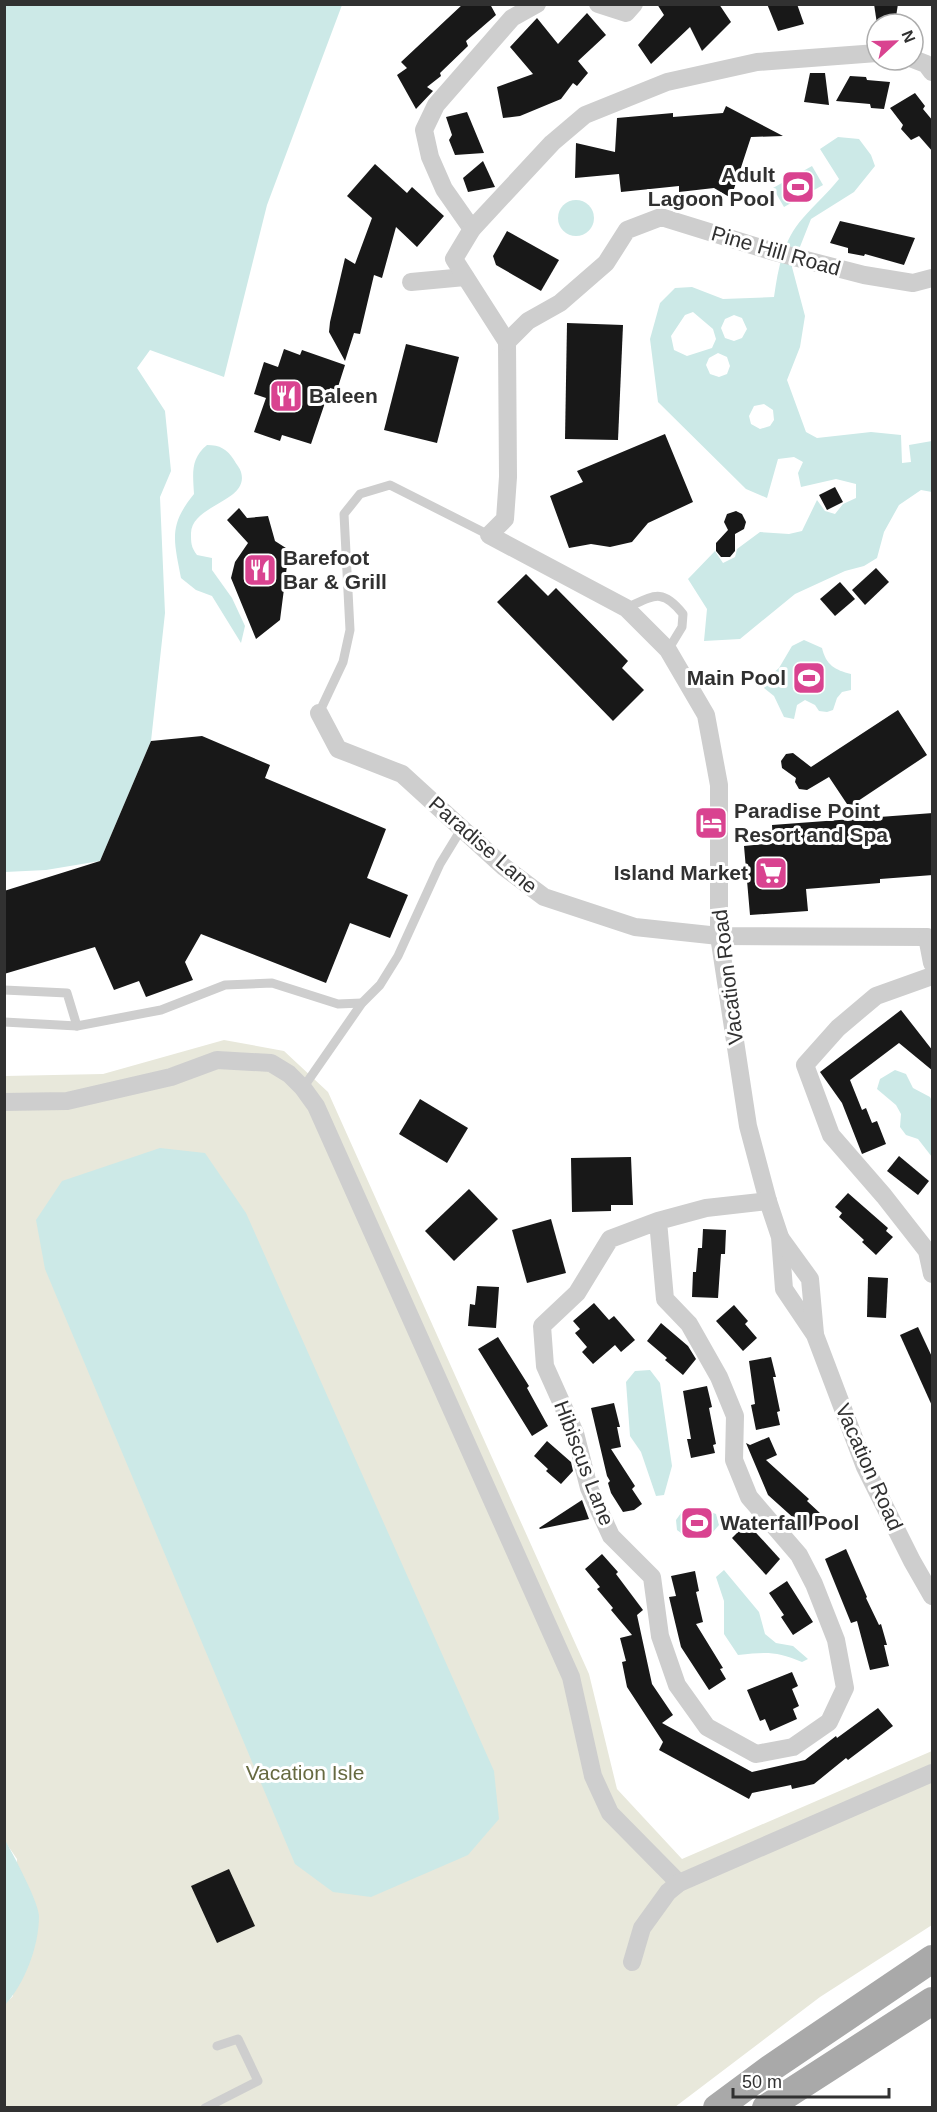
<svg xmlns="http://www.w3.org/2000/svg" width="937" height="2112" font-family="Helvetica,sans-serif">
  <style>
    .green { fill: #e8e8db }
    .water { fill: #cce9e7; fill-rule: evenodd }
    .building { fill: #181818 }
    .lines { fill: none; stroke-linecap: round; stroke-linejoin: round }
    .service { stroke: #cecece; stroke-width: 9 }
    .minor { stroke: #cecece; stroke-width: 18 }
    .primary { stroke: #a9a9a9; stroke-width: 28 }
    .labels { text-anchor: middle; stroke-width: 6; stroke-linejoin: round; paint-order: stroke }
    .poi-label { font-size: 21px; font-weight: bold; fill: #313131; stroke: #fff; text-anchor: start }
    .street-label { font-size: 21px; fill: #313131; stroke: #fff }
    .park-label { font-size: 21px; fill: #676a41; stroke: #fff }
  </style>
  <rect width="100%" height="100%" fill="#fff"/>
  <polygon class="green" points="224,1040 284,1051 328,1092 589,1674 617,1789 682,1859 932,1751 932,1925 820,1997 675,2107 5,2107 4,2005 13,1996 17,1859 4,1840 5,1076 103,1074"/>
  <g class="water">
    <polygon points="4,5 342,5 267,205 224,377 150,350 137,368 165,411 171,471 160,497 165,613 151,741 100,861 46,870 5,872"/>
    <path d="M838,137L859,139L871,155L875,166L854,192L811,219L792,267L805,316L800,347L787,380L806,432L817,438L871,432L901,435L902,463L911,462L909,445L932,441V492L921,490L899,505L884,532L877,558L864,566L845,571L795,594L740,639L704,641L707,609L688,579L715,551L723,563L735,557L737,549L760,532L789,534L802,531L817,500L825,511L835,514L843,504L856,498V484L836,479L801,487L798,473L803,462L794,457L778,459L767,498L746,489L658,402L650,339L660,303L675,288L692,287L723,299L774,297C778,269 783,240 803,218C815,204 828,193 839,179L820,149ZM693,312L713,329L716,339L712,348L687,356L674,350L671,336L685,315ZM734,315L742,318L747,329L742,338L734,341L725,338L721,328L725,319ZM718,353L727,357L730,366L727,374L719,377L710,374L706,365L709,358ZM764,404L773,410L774,420L770,426L760,429L751,424L749,416L754,406Z"/>
    <polygon points="812,166 823,185 784,207 773,188"/>
    <circle cx="576" cy="218" r="18"/>
    <path d="M207,445C220,445 227,449 234,460C236,464 240,468 241,472C250,502 192,504 191,533C191,543 191,547 197,555L212,558V570L232,598L245,626L241,643L212,596L196,590L181,578C174,540 168,526 194,494C193,474 190,459 207,445Z"/>
    <path d="M804,640L822,648C826,665 835,670 851,674V690L842,692L837,698L833,710L827,712L819,711L815,705L805,700L797,705L794,719L784,717L774,696L764,688L765,680L779,668L792,646Z"/>
    <polygon points="895,1070 906,1074 913,1088 930,1097 932,1101 932,1157 918,1139 906,1135 900,1127 901,1114 896,1105 877,1089 880,1079"/>
    <polygon points="160,1148 205,1153 246,1213 494,1771 499,1819 468,1855 371,1897 333,1892 295,1864 45,1269 36,1220 62,1181"/>
    <polygon points="650,1370 660,1383 672,1466 664,1495 656,1496 641,1452 630,1436 626,1382 635,1371"/>
    <path d="M705,1510L716,1514L719,1525L713,1532C709,1534 690,1537 686,1536C685,1536 678,1531 677,1530L676,1520L681,1513H694Z"/>
    <path d="M724,1570L759,1612L765,1634L776,1643L793,1646L808,1659L802,1662C776,1651 766,1652 738,1655L724,1634V1601L716,1577Z"/>
    <path d="M5,1840C13,1854 38,1901 39,1916C39,1946 25,1983 5,2005Z"/>
  </g>
  <g class="building">
    <polygon points="463,4 490,4 496,15 466,41 468,46 440,73 441,76 427,87 433,91 416,109 397,75 407,68 401,62"/>
    <polygon points="657,4 719,4 731,22 702,51 690,27 651,64 638,45 664,15"/>
    <polygon points="767,4 797,4 804,24 778,31"/>
    <polygon points="874,4 898,4 895,23 877,24"/>
    <polygon points="587,13 606,35 578,61 588,73 577,86 573,83 561,99 520,116 503,118 497,87 533,74 510,47 537,18 558,44"/>
    <polygon points="810,73 825,73 829,105 804,102"/>
    <polygon points="850,76 866,77 867,80 890,82 884,109 871,108 870,104 836,101"/>
    <polygon points="915,93 925,106 923,109 933,121 933,152 919,136 911,140 901,129 903,125 890,108"/>
    <polygon points="726,106 783,136 751,137 731,198 714,188 679,192 679,186 621,192 619,174 575,178 576,143 615,152 617,118 673,113 673,117 723,113"/>
    <polygon points="467,112 484,153 455,155 449,140 452,135 446,117"/>
    <polygon points="483,161 495,187 468,192 463,178"/>
    <polygon points="375,164 407,193 412,187 444,216 417,247 396,227 382,278 374,275 360,334 354,333 345,361 329,332 330,322 345,258 355,264 372,218 347,196"/>
    <polygon points="840,221 915,238 904,265 865,254 864,256 848,253 848,248 830,243"/>
    <polygon points="507,231 559,260 541,291 496,265 493,256"/>
    <polygon points="567,323 623,325 618,440 565,439"/>
    <polygon points="406,344 459,357 437,443 384,430"/>
    <polygon points="284,349 300,355 302,350 345,365 337,390 330,388 311,444 282,435 280,441 254,432 266,398 254,394 264,362 278,367"/>
    <polygon points="665,434 693,502 648,523 632,542 610,547 591,544 569,548 550,496 583,482 577,471"/>
    <polygon points="835,487 843,502 827,510 819,495"/>
    <polygon points="239,508 247,518 268,516 275,541 289,550 280,620 256,639 231,578 235,562 248,543 227,520"/>
    <polygon points="736,511 742,514 746,522 744,529 735,534 735,551 730,557 721,557 716,551 716,543 728,530 724,522 727,514"/>
    <polygon points="876,568 889,582 865,605 852,590"/>
    <polygon points="526,574 548,596 556,588 628,661 622,668 644,690 613,721 497,602"/>
    <polygon points="840,582 855,599 835,616 820,599"/>
    <polygon points="898,710 927,755 849,807 829,777 807,790 799,789 795,782 796,778 782,768 781,761 786,754 793,753 811,767"/>
    <polygon points="202,736 270,765 265,778 386,829 367,878 408,895 390,938 350,923 326,983 201,934 185,962 193,980 146,997 139,981 114,990 95,947 4,974 4,891 100,861 151,741"/>
    <polygon points="933,813 933,875 880,879 880,883 806,889 808,911 750,915 744,846 773,843 772,825"/>
    <polygon points="901,1010 933,1051 933,1071 899,1043 850,1080 862,1110 866,1108 872,1123 877,1121 886,1144 862,1154 842,1103 820,1072"/>
    <polygon points="420,1099 468,1128 447,1163 399,1134"/>
    <polygon points="899,1156 929,1181 918,1195 887,1171"/>
    <polygon points="631,1157 633,1205 611,1205 611,1211 572,1212 571,1158"/>
    <polygon points="469,1189 498,1219 454,1261 425,1231"/>
    <polygon points="848,1193 888,1228 886,1231 893,1237 876,1255 862,1242 864,1240 839,1217 842,1213 835,1207"/>
    <polygon points="551,1219 566,1273 527,1283 512,1230"/>
    <polygon points="703,1229 726,1230 725,1254 721,1254 718,1298 692,1297 693,1272 696,1272 698,1248 702,1248"/>
    <polygon points="868,1277 888,1278 886,1318 867,1317"/>
    <polygon points="477,1286 499,1287 496,1328 468,1326 470,1304 475,1305"/>
    <polygon points="594,1303 609,1320 614,1316 635,1340 621,1352 615,1345 593,1364 582,1352 587,1347 575,1333 580,1329 573,1321"/>
    <polygon points="734,1305 748,1321 745,1324 757,1338 743,1351 716,1321"/>
    <polygon points="661,1323 688,1346 696,1359 683,1375 665,1360 667,1358 647,1341"/>
    <polygon points="918,1327 933,1359 933,1408 900,1335"/>
    <polygon points="498,1337 529,1386 527,1388 548,1426 532,1436 478,1349"/>
    <polygon points="771,1357 776,1377 773,1377 780,1411 777,1412 780,1425 756,1430 751,1405 755,1404 749,1361"/>
    <polygon points="707,1386 712,1407 709,1408 716,1444 713,1445 715,1453 691,1458 687,1439 691,1439 683,1391"/>
    <polygon points="614,1403 620,1427 617,1427 621,1447 611,1449 635,1486 632,1489 642,1504 634,1510 623,1512 611,1493 608,1483 610,1481 607,1476 591,1408"/>
    <polygon points="769,1437 777,1455 766,1460 809,1499 807,1501 821,1514 807,1530 768,1495 746,1443 750,1445"/>
    <polygon points="547,1441 571,1462 573,1471 561,1484 546,1471 548,1469 534,1456"/>
    <polygon points="582,1500 589,1519 540,1529 539,1528"/>
    <polygon points="747,1523 780,1559 766,1575 732,1538"/>
    <polygon points="846,1549 867,1597 866,1598 879,1625 881,1624 887,1645 884,1645 889,1666 870,1670 857,1621 851,1623 825,1559"/>
    <polygon points="602,1554 618,1572 616,1574 643,1610 637,1615 652,1684 673,1715 662,1723 752,1772 805,1760 836,1736 837,1738 878,1708 893,1726 848,1760 846,1758 814,1784 792,1789 791,1785 752,1793 749,1799 659,1750 663,1742 627,1687 622,1662 626,1661 620,1638 632,1635 611,1610 613,1608 597,1589 600,1587 585,1569"/>
    <polygon points="695,1571 699,1591 696,1592 703,1622 696,1624 723,1668 720,1669 726,1679 709,1690 681,1647 669,1597 676,1596 671,1576"/>
    <polygon points="787,1581 813,1622 793,1635 781,1617 784,1615 769,1593"/>
    <polygon points="792,1672 798,1686 792,1689 799,1706 793,1709 797,1719 770,1731 765,1719 760,1721 747,1690"/>
    <polygon points="229,1869 255,1926 217,1943 191,1886"/>
  </g>
  <g class="lines">
    <g class="service">
      <path d="M626,608C653,596 662,587 683,614L682,627L668,650"/>
      <polyline points="319,713 343,662 350,630 344,514 360,494 390,485 489,535"/>
      <polyline points="4,990 67,993 77,1026"/>
      <polyline points="4,1022 77,1026 161,1010 225,985 272,983 338,1004 362,1003"/>
      <polyline points="303,1088 362,1003 380,985 398,956 440,864 462,828"/>
      <polyline points="205,2108 258,2081 238,2039 217,2046"/>
    </g>
    <g class="minor">
      <polyline points="598,4 626,13 634,4"/>
      <polyline points="913,59 926,64 932,72"/>
      <polyline points="472,229 444,189 430,157 424,130 436,105 512,18 537,4"/>
      <polyline points="932,278 913,283 864,275 771,251 661,217 627,230 606,263 560,303 528,321 507,342 508,477 505,519 489,535 626,608 668,650 706,715 719,785 719,936 748,1126 768,1201 780,1237 784,1289 815,1335 865,1467 912,1561 932,1596"/>
      <polyline points="411,282 465,277"/>
      <polyline points="507,342 454,259 472,229 552,143 585,115 667,82 757,62 877,53"/>
      <polyline points="319,713 338,749 402,774 504,867 544,897 635,927 719,936 927,937"/>
      <polyline points="927,937 932,963"/>
      <polyline points="932,976 876,996 838,1028 805,1065 831,1135 884,1196 927,1251 932,1274"/>
      <polyline points="4,1102 67,1101 171,1077 217,1060 271,1063 289,1074 303,1088 316,1106 571,1677 593,1776 610,1813 679,1883"/>
      <polyline points="658,1221 665,1299 689,1324 719,1377 735,1416 734,1460 749,1497 799,1555 814,1584 836,1640 845,1688 829,1722 793,1747 756,1754 707,1727 677,1685 660,1636 652,1577 611,1536 589,1488 575,1433 545,1366 542,1326 577,1293 610,1239 658,1221 706,1208 768,1201"/>
      <polyline points="781,1239 810,1279 815,1334"/>
      <polyline points="632,1962 642,1928 668,1892 679,1883 932,1773"/>
    </g>
    <g class="primary">
      <polyline points="717,2108 771,2068 932,1959"/>
      <polyline points="766,2108 932,2001"/>
    </g>
  </g>
  <defs>
    <g id="stadium-square" transform="scale(1.725)"><rect x="-9" y="-9" width="18" height="18" rx="4" fill="#d94390" stroke="#fff"/><path d="M0-5a6.5 5 0 1 0 0 10a6.5 5 0 1 0 0-10ZM-3.5-1.8h7v3.6h-7Z" fill="#fff"/></g>
    <g id="restaurant-square" transform="scale(1.725)"><rect x="-9" y="-9" width="18" height="18" rx="4" fill="#d94390" stroke="#fff"/><path d="M-5-6h1v4h1v-4h1v4h1v-4h1v5L-1.5 .5V6h-2V.5L-5-1ZM5-6V6H3V1.5H1.5Q1.5-4 5-6Z" fill="#fff"/></g>
    <g id="hotel-square" transform="scale(1.725)"><rect x="-9" y="-9" width="18" height="18" rx="4" fill="#d94390" stroke="#fff"/><path d="M-6-4.5h1.5V1H6V5H4.5V3h-9V5H-6ZM-4 0a1.8 1.8 0 1 1 3.6 0ZM.5 0V-2.5h3Q6-2.5 6 0Z" fill="#fff"/></g>
    <g id="supermarket-square" transform="scale(1.725)"><rect x="-9" y="-9" width="18" height="18" rx="4" fill="#d94390" stroke="#fff"/><path d="M-6-5.5h2.5l.6 2H6L4.5 2H-2.5L-4.4-4H-6ZM-1.5 3.2a1.3 1.3 0 1 0 .1 0ZM3 3.2a1.3 1.3 0 1 0 .1 0Z" fill="#fff"/></g>
  </defs>
  <g fill-rule="evenodd">
    <use href="#stadium-square" x="798" y="187"/>
    <use href="#restaurant-square" x="286" y="396"/>
    <use href="#restaurant-square" x="260" y="570"/>
    <use href="#stadium-square" x="809" y="678"/>
    <use href="#hotel-square" x="711" y="823"/>
    <use href="#supermarket-square" x="771" y="873"/>
    <use href="#stadium-square" x="697" y="1523"/>
  </g>
  <g class="labels">
    <g class="poi-label">
      <text x="775" y="182" text-anchor="end">Adult<tspan x="775" dy="24">Lagoon Pool</tspan></text>
      <text x="309" y="403">Baleen</text>
      <text x="283" y="565">Barefoot<tspan x="283" dy="24">Bar &amp; Grill</tspan></text>
      <text x="786" y="685" text-anchor="end">Main Pool</text>
      <text x="734" y="818">Paradise Point<tspan x="734" dy="24">Resort and Spa</tspan></text>
      <text x="748" y="880" text-anchor="end">Island Market</text>
      <text x="720" y="1530">Waterfall Pool</text>
    </g>
    <g class="street-label">
      <text transform="translate(776 251) rotate(16)" y="7">Pine Hill Road</text>
      <text transform="translate(483 845) rotate(41)" y="7">Paradise Lane</text>
      <text transform="translate(728 977) rotate(-97)" y="7">Vacation Road</text>
      <text transform="translate(584 1463) rotate(69)" y="7">Hibiscus Lane</text>
      <text transform="translate(869 1467) rotate(66)" y="7">Vacation Road</text>
    </g>
    <g class="park-label">
      <text x="305" y="1780">Vacation Isle</text>
    </g>
  </g>
  <rect width="937" height="2112" fill="none" stroke="#313131" stroke-width="12"/>
  <g transform="translate(895 42) rotate(68)"><circle r="28" fill="#ffffff" stroke="#adadad" stroke-width="1.5"/>
  <path d="M0-4.5L10 22L0 15L-10 22Z" fill="#d94390"/>
  <text y="-9" font-size="16" font-weight="bold" text-anchor="middle" fill="#313131">N</text>
  </g>
  <path d="M733 2088v9h156v-9" fill="none" stroke="#313131" stroke-width="3"/>
  <text x="742" y="2088" font-size="18" fill="#313131" stroke="#ffffff" stroke-width="4.5" paint-order="stroke">50 m</text>
</svg>
